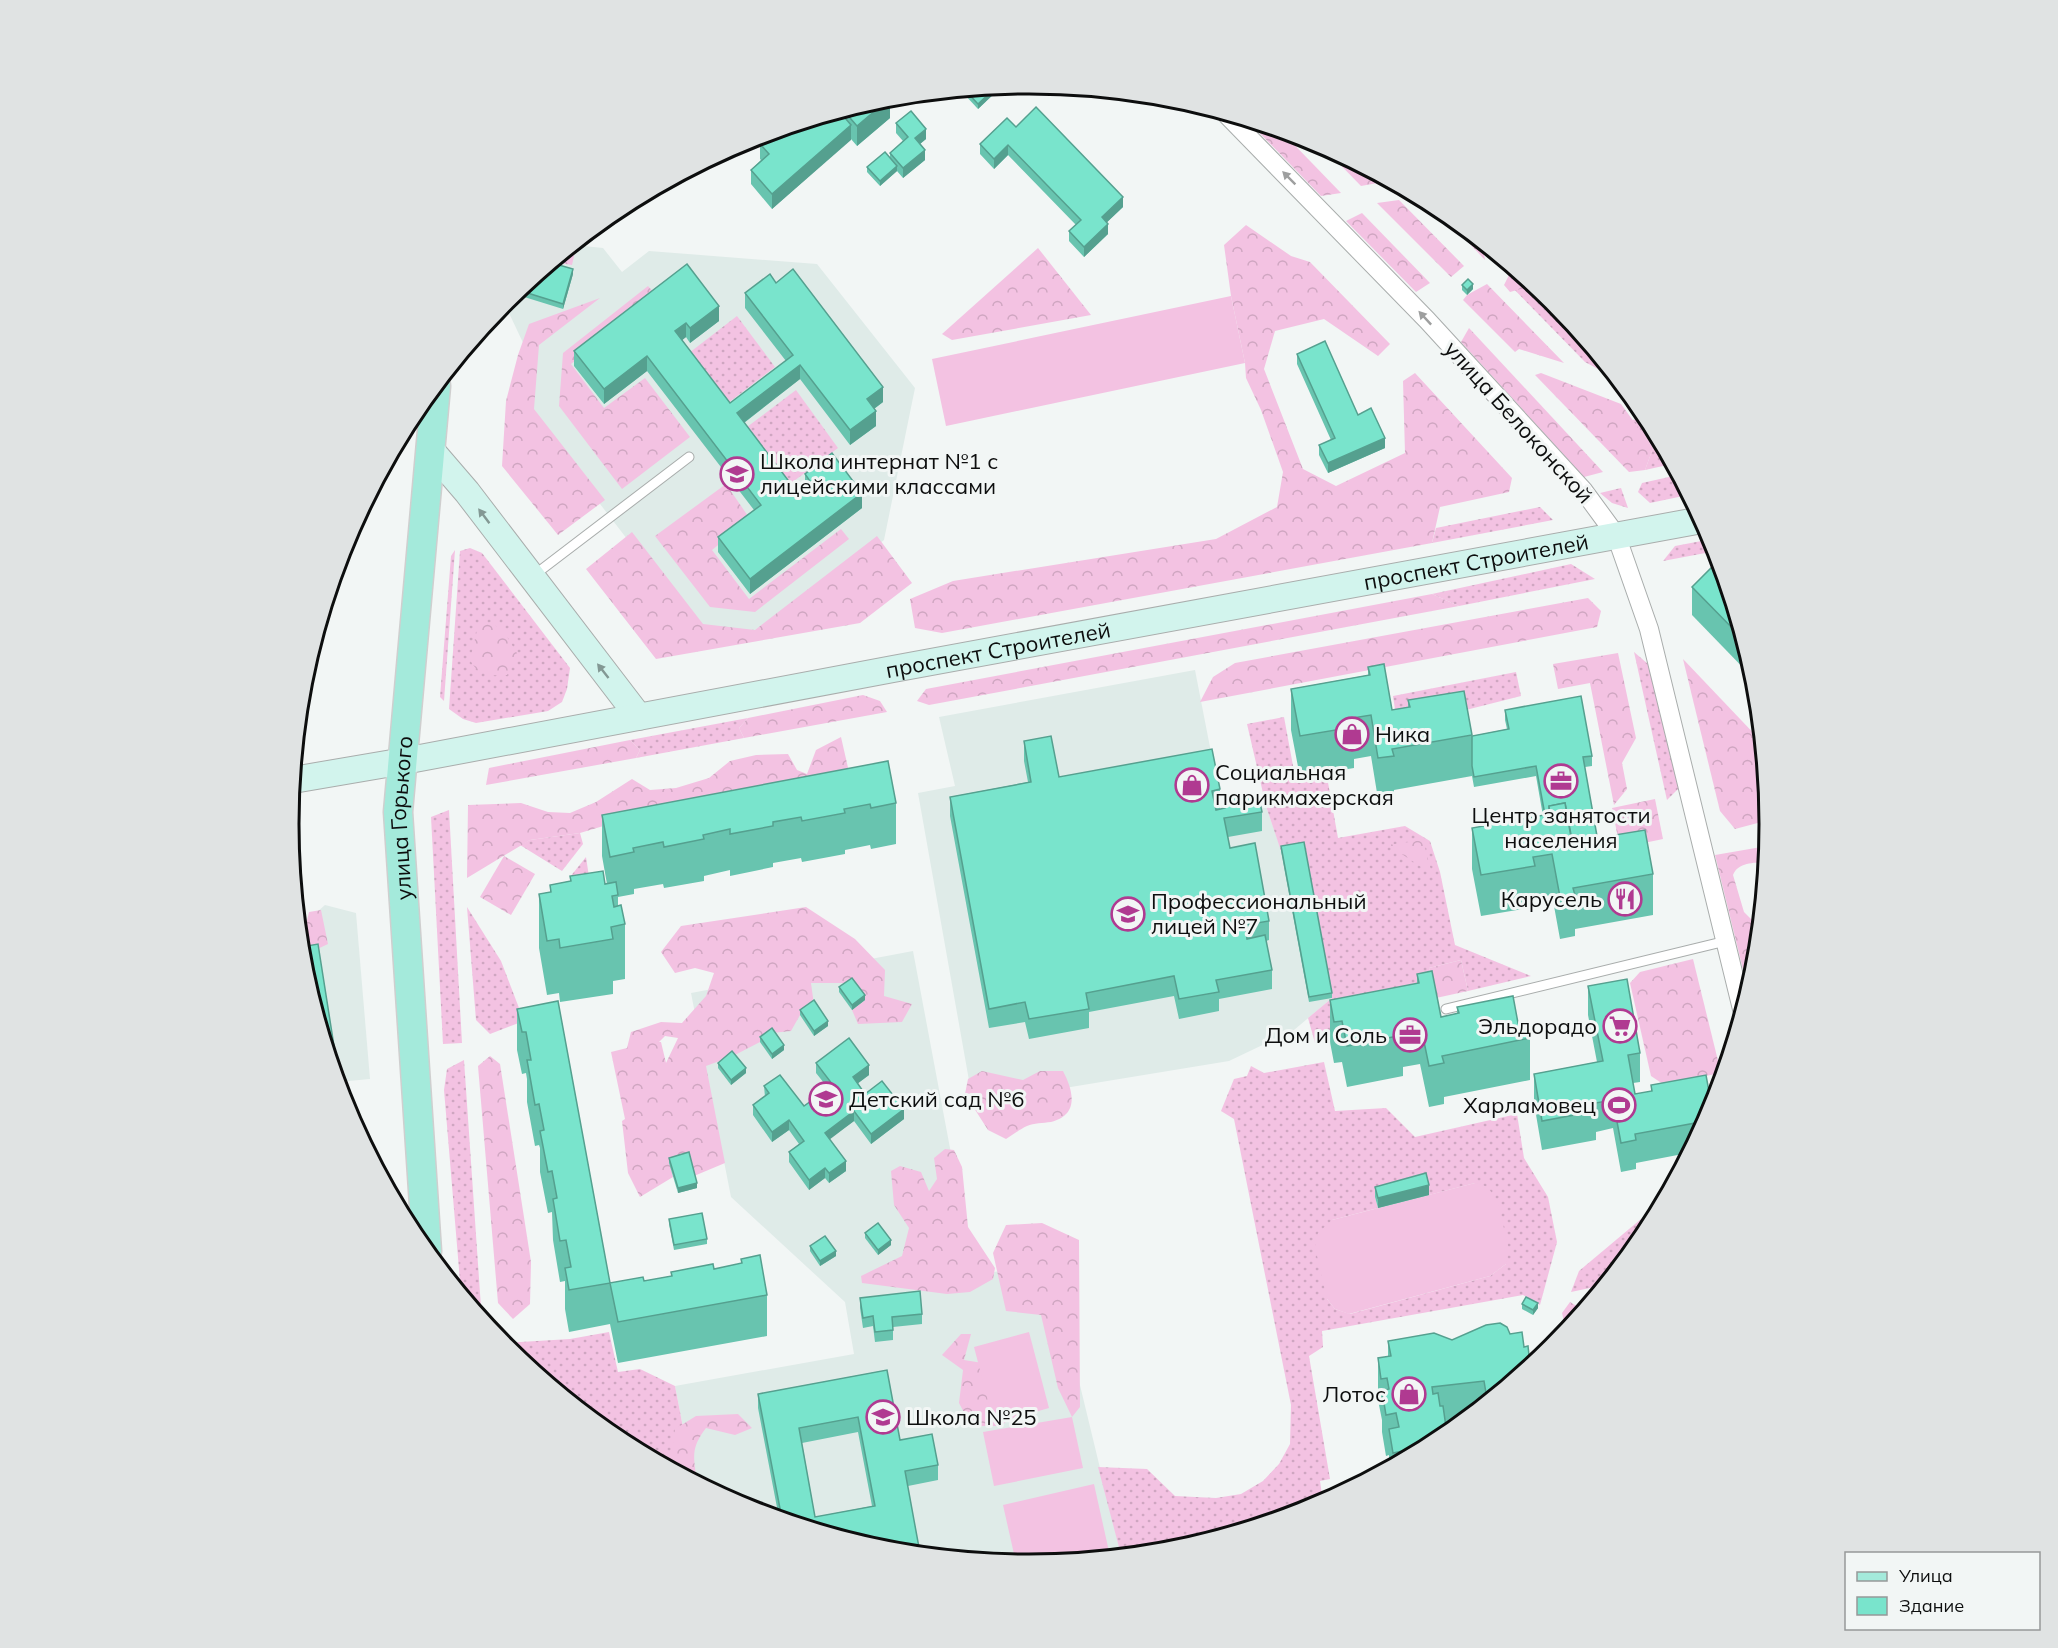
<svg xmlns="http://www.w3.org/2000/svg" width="2058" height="1648" font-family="Mulish,sans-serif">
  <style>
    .built { fill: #dfebe8 }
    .grass { fill: url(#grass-dots); fill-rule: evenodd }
    .forest { fill: url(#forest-crowns); fill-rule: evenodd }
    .pitch { fill: #f3c2e2 }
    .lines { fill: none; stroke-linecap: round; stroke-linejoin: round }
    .lane-casing { stroke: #a9adac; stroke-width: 11 }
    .street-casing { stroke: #a9adac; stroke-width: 20 }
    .secondary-casing { stroke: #a9adac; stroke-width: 28 }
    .primary-casing { stroke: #cfcfcf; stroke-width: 31 }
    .lane { stroke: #fff; stroke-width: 9 }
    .street { stroke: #fff; stroke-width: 18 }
    .secondary { stroke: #d2f4ed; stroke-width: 26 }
    .primary { stroke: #a4eadb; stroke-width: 28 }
    .wall { fill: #68c4af; fill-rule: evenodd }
    .shaded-wall { fill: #55a08f }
    .building { fill: #79e4cc; stroke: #55a08f; stroke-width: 1.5; fill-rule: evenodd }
    .oneway { fill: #9e9f9f }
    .oneway2 { fill: #839894 }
    .labels { text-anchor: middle; stroke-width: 6; stroke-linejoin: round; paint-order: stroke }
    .street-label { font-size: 22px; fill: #0d0e0e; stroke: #f2f6f5 }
    .poi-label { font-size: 22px; fill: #0d0e0e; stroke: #f2f6f5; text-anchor: start }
    .rim { fill: none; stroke: #0d0e0e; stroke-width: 3 }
  </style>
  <defs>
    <pattern id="grass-dots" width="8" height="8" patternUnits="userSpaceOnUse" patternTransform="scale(1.5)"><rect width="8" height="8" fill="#f3c2e2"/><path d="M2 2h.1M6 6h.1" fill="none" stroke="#cfa6c1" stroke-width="1.8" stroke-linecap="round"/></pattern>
    <pattern id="forest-crowns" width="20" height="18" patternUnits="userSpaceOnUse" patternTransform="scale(1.5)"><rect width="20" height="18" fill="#f3c2e2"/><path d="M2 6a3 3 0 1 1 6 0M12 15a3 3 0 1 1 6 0" fill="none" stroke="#cfa6c1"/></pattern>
  </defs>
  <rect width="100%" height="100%" fill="#f2f6f5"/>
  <g class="built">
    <polygon points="574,245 603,248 622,272 649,251 817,264 915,388 884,540 760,638 699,632 525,407 526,349 508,311 509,298"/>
    <polygon points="1195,670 1223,814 1266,806 1332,998 1294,1030 1229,1061 973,1103 918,793 955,786 939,717"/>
    <polygon points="325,905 356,913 370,1079 338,1082 303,968 299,928"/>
    <polygon points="913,951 974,1276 1050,1261 1121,1555 1029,1564 884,1550 745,1508 693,1479 675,1386 854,1354 845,1302 731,1197 691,993"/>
  </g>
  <g class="grass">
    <polygon points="1523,277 1552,301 1617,379 1585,362 1506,281"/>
    <polygon points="737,316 775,367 728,403 689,353"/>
    <polygon points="796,390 838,448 790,484 747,427"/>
    <polygon points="1647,417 1672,464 1645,470 1653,448 1632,420"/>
    <polygon points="1678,475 1688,495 1650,503 1638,492 1642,483"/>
    <polygon points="1621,488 1628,508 1612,503 1600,493"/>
    <polygon points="1540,507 1553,520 1432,543 1436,528"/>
    <polygon points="1712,539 1716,551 1663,561 1675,546"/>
    <polygon points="470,548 482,553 570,668 567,689 562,702 548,711 476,723 463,719 449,709 460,551"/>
    <polygon points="455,550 444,701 440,697 451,556"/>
    <polygon points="1571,564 1595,579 1459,606 1432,594"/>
    <polygon points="1634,652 1648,664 1680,787 1667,800"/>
    <polygon points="1516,672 1521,696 1454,713 1397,723 1393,696"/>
    <polygon points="1284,717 1296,782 1327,777 1338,838 1405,826 1430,841 1440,872 1455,945 1531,976 1468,991 1461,960 1429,968 1436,998 1397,1023 1315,1043 1308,1018 1332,998 1303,847 1281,851 1266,806 1247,724"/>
    <polygon points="748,718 739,728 744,738 636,758 640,750 630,740"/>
    <polygon points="449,810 462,1043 443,1044 431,817"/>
    <polygon points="580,833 583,844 562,871 520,845 530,840"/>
    <polygon points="586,857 591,890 570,877"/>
    <polygon points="467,907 501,961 524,1021 490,1034 476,1020"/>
    <polygon points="464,1060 480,1293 482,1318 461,1293 444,1090 447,1069"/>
    <path d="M1324,1062L1335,1111L1386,1108L1415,1137L1517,1114L1524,1158L1548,1197L1557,1242L1540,1305L1523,1295L1322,1331L1323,1347L1309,1356L1330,1479L1320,1481L1323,1502L1312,1508L1173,1550L1121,1555L1098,1467L1147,1469L1175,1496L1216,1498L1241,1494L1263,1481L1279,1464L1290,1444L1291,1405L1234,1119L1221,1111L1234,1079L1247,1076L1251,1066L1264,1073ZM1475,1183L1506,1264L1490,1276L1350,1314L1335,1309L1327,1299L1332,1220L1378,1208L1375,1197L1426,1184L1429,1195Z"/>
    <polygon points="1654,1216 1644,1235 1604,1285 1571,1292 1579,1271 1641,1219"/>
    <polygon points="609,1332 618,1372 640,1369 675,1386 693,1479 618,1439 502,1343 570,1339"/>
  </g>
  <g class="forest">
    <polygon points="1247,120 1281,131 1341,193 1321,196"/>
    <polygon points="1321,145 1375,174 1383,182 1361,186"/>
    <polygon points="1399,200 1464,266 1451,277 1377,203"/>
    <polygon points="1432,204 1440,209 1482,243 1485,260"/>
    <polygon points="1362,213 1430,283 1416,292 1346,221"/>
    <polygon points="1246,225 1291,256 1310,262 1390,344 1378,356 1324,319 1275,331 1264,369 1303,469 1336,486 1405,453 1403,381 1415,373 1512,478 1509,492 1440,507 1432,543 942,633 915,628 910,599 953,581 1216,539 1277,507 1283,472 1261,410 1246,378 1245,363 1231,296 1224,245"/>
    <polygon points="577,243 572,265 553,262"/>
    <polygon points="1038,248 1091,315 952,340 942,334"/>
    <polygon points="1518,272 1552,301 1557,307 1552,308 1545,299 1528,287 1510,292 1504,285 1510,273"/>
    <polygon points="1487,284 1564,363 1519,349 1515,352 1463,300 1467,295"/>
    <polygon points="648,286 657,296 571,364 604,408 645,378 690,437 622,489 559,406 563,353"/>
    <polygon points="600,298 539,345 534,409 605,500 558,535 502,466 506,401 518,355 529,324"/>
    <polygon points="1469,328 1603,472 1584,477 1461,342"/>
    <polygon points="1541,373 1621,404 1653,448 1645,470 1629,472 1535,375"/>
    <polygon points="726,484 750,519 712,550 749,599 841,529 849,539 755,612 710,607 655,536"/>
    <polygon points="632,532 703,624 755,630 877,536 912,583 860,623 656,659 586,569"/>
    <polygon points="1432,594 1459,606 929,705 917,701 926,689"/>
    <polygon points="1588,598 1601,611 1597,627 1200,702 1213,677 1235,663"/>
    <path d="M492,622L506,635L518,655L507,675C491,676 478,676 470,660L478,626Z"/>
    <polygon points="1618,653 1636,738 1622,763 1627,789 1614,805 1590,683 1558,689 1553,664"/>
    <polygon points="1683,659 1761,741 1769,820 1735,829 1720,811"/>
    <polygon points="863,695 880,701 887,712 744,738 739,728 748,718"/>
    <polygon points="841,737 849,772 640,815 580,833 530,840 467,878 468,805 521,803 548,812 570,813 596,802 632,779 650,790 676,788 709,778 730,761 756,755 788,754 797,770 807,774 816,750"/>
    <polygon points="630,740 640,750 636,758 486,785 489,768"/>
    <polygon points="1655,799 1663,839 1620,848 1612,808"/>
    <polygon points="1423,840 1432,874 1388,845"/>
    <path d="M1767,846L1765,862C1754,863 1738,862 1733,875L1744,912L1759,927L1755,969L1748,990L1715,855Z"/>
    <polygon points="504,856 535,874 511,915 480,897"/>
    <path d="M806,907L855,939L885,970L884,996L912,1004L902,1022L858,1024L852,1010L865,1000L852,983H811L814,1005L800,1015L791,1031L772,1033L760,1042L733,1056L706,1066L725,1163L694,1176L670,1163L673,1177L640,1197L628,1173L622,1121L625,1119L611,1052L627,1048L631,1032L661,1022L682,1023L706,996L714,973L695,968L675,973L661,952L681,926ZM665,1036L678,1038L666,1063L661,1042H659Z"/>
    <polygon points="321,910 328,944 311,952 304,933 309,912"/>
    <polygon points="1693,959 1721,1073 1663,1084 1651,1076 1630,983 1640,972"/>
    <polygon points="1461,960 1468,991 1436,998 1429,968"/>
    <polygon points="490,1056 500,1064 531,1262 530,1304 513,1319 498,1303 478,1066"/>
    <path d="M982,1071L1023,1080L1040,1071H1063C1073,1090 1080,1115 1051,1122C1043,1123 1034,1123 1027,1126C1020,1129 1013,1135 1006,1139L988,1130L965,1094L968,1079Z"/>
    <polygon points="945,1149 954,1150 962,1167 968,1227 995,1268 993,1279 970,1292 947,1294 862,1283 861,1276 902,1256 909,1228 894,1205 891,1171 900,1166 921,1172 929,1191 937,1179 934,1158"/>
    <polygon points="1042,1223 1079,1240 1080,1407 1072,1417 1058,1388 1041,1315 1006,1311 993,1253 1006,1225"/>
    <polygon points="1570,1302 1578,1307 1578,1316 1566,1330 1562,1313"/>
    <polygon points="961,1334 971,1334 964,1360 989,1364 1014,1415 1001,1426 971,1426 959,1403 963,1370 942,1355"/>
    <path d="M738,1414L752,1428L735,1435L706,1428C690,1449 694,1457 697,1482L675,1470L671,1458L675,1429L696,1416Z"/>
  </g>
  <g class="pitch">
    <polygon points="1231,296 1245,363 946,426 932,359"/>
    <polygon points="1475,1183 1488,1187 1498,1203 1509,1250 1506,1264 1490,1276 1349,1314 1335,1309 1327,1299 1315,1247 1318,1233 1332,1220"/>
    <polygon points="1029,1332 1049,1408 994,1424 974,1347"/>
    <polygon points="1072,1417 1083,1468 994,1486 983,1432"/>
    <polygon points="1094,1484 1110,1556 1029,1564 1016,1563 1003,1505"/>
  </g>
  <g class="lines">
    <g class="lane-casing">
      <g id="lane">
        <polyline points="533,576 689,457"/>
        <polyline points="1446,1009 1726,941"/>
      </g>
    </g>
    <g class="street-casing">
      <polyline id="street" points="1227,115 1427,320 1583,490 1616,535 1649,629 1742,1009"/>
    </g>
    <g class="secondary-casing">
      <g id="secondary">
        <polyline points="430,449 467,492 639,717"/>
        <path id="s1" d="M293,780L404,761L893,669L1702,520"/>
      </g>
    </g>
    <g class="primary-casing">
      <g id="primary">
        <path id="s2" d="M427,1251L398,812L436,386"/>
      </g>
    </g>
    <use href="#lane" class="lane"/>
    <use href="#street" class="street"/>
    <use href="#secondary" class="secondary"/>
    <use href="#primary" class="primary"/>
  </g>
  <g class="wall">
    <polygon points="999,87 999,89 978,109 965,95 965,90"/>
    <polygon points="885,98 890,118 857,146 851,139 772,209 751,184 751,170 761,160 760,159 760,144 791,134 796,131 792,126"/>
    <polygon points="896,123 926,139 920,144 925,160 903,178 897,171 880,186 867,172 867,167 890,157 890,153 903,141 896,133"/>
    <polygon points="1016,127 1123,207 1107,222 1108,234 1084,257 1069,241 1069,231 1076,225 1008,155 994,169 980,154 980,144"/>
    <polygon points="687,264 719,321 690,343 686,337 682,340 730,403 786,361 745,308 745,293 776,283 883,402 874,409 876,426 850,445 800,379 744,423 797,492 805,486 805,474 862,508 750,594 718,552 718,537 754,510 647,371 604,404 574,366 574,351"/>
    <polygon points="573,274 563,309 521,296 521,291"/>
    <polygon points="1462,285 1473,289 1467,295 1462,290"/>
    <polygon points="1297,354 1385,448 1328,473 1319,455 1319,445 1331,440 1297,364"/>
    <polygon points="1719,560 1755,680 1692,615 1692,587"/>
    <polygon points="317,634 311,691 302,692 303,679"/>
    <polygon points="1368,667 1392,710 1408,707 1408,700 1464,691 1472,736 1507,729 1505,720 1505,710 1592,756 1592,766 1585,767 1597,838 1653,874 1653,915 1575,929 1575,936 1560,939 1552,895 1535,898 1535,907 1481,916 1472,869 1472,828 1543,816 1536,776 1474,787 1472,776 1394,790 1394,797 1378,799 1371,756 1354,759 1354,768 1300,777 1291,730 1291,689 1368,675"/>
    <polygon points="1024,741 1059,777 1220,789 1220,809 1224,808 1224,800 1262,812 1262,831 1228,837 1230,848 1269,921 1269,940 1266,941 1272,970 1272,989 1219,999 1219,1011 1179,1019 1174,996 1089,1012 1089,1028 1029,1039 1025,1022 989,1028 950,816 950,797 1028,782 1024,761"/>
    <polygon points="896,803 896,844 871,849 870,845 845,850 845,854 802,862 801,858 773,863 773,867 730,876 730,870 704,876 704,881 664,888 663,884 634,889 634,894 618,897 618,906 625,924 625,979 613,981 613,994 560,1002 559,993 547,995 539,948 539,894 550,892 550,885 570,881 570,876 607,884 602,856 602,815"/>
    <polygon points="1281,846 1332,993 1332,998 1309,1002 1281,851"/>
    <polygon points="303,968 334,1046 334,1066 333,1066"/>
    <polygon points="1417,974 1441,1017 1457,1014 1457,1007 1518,1023 1530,1038 1530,1080 1444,1097 1444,1104 1429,1107 1420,1064 1403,1067 1403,1076 1347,1087 1342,1062 1334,1063 1330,1042 1330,1000 1417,984"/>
    <polygon points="1588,986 1640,1053 1640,1082 1633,1083 1635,1094 1651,1092 1651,1085 1712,1108 1688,1153 1636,1163 1636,1169 1621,1172 1613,1128 1596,1132 1596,1140 1542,1150 1534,1103 1534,1074 1597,1062 1588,1015"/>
    <polygon points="839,987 865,1000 852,1010 839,992"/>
    <polygon points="558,1001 610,1283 644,1281 671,1276 671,1272 714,1269 741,1264 741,1259 767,1295 767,1336 618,1363 610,1324 569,1332 565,1309 565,1281 560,1282 553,1240 552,1212 548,1213 540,1172 540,1148 539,1145 535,1146 527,1102 527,1079 526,1073 522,1074 517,1050 517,1009"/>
    <polygon points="800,1010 828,1026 814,1036 800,1015"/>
    <polygon points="760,1037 784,1050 772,1059 760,1042"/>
    <polygon points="718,1063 746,1073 731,1085 718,1068"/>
    <polygon points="816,1063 869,1075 858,1083 865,1094 904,1119 871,1144 854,1121 829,1139 846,1171 829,1183 825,1178 809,1190 789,1162 789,1152 799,1144 789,1130 772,1142 753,1115 753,1105 765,1097 764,1086 804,1106 828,1088 816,1073"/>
    <polygon points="669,1158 697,1188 678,1193 669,1163"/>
    <polygon points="1375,1187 1429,1195 1378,1208 1375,1197"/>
    <polygon points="669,1219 707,1239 707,1244 674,1250 669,1224"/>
    <polygon points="865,1233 891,1245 878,1255 865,1238"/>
    <polygon points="810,1246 836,1256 820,1266 810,1251"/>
    <polygon points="860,1298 922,1314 922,1324 893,1327 893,1340 875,1342 873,1326 863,1328 860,1308"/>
    <polygon points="1522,1304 1538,1308 1533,1315 1522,1309"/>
    <polygon points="1510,1334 1524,1347 1530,1365 1457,1425 1446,1427 1440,1439 1389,1467 1389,1455 1386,1456 1382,1432 1382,1420 1378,1400 1378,1358 1388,1357 1388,1341 1452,1340"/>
    <path d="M887,1370L900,1440L938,1465V1480L908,1486L884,1550L779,1518L758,1408V1394ZM858,1432L872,1506L815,1517L802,1443Z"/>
  </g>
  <g class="shaded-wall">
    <polygon points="996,87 999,87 999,89 978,109 978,104"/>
    <polygon points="890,98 890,118 857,146 857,126"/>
    <polygon points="851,125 851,140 772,209 772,194"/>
    <polygon points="926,129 926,139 915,148 915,138"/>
    <polygon points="1008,145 1008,155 994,169 994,159"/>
    <polygon points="925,150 925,160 903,178 903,168"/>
    <polygon points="897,166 897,171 880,186 880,181"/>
    <polygon points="1123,197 1123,207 1102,227 1102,217"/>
    <polygon points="1108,224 1108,234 1084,257 1084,247"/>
    <polygon points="573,269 573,274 563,309 563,304"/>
    <polygon points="1473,284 1473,289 1467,295 1467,290"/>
    <polygon points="719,306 719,321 690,343 690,328"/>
    <polygon points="686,323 686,337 675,346 675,331"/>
    <polygon points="647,356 647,371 604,404 604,389"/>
    <polygon points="800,365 800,379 737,428 737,413"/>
    <polygon points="883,387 883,402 867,414 867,399"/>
    <polygon points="876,411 876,426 850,445 850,430"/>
    <polygon points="1385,438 1385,448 1328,473 1328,463"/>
    <polygon points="862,493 862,508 750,594 750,579"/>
    <polygon points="317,634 311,691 311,662 313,648"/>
    <polygon points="865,995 865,1000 852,1010 852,1005"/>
    <polygon points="828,1021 828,1026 814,1036 814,1031"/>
    <polygon points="784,1045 784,1050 772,1059 772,1054"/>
    <polygon points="869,1065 869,1075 853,1087 853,1077"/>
    <polygon points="746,1068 746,1073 731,1085 731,1080"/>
    <polygon points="904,1109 904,1119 871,1144 871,1134"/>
    <polygon points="854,1111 854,1121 825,1143 825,1133"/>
    <polygon points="789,1120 789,1130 772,1142 772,1132"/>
    <polygon points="846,1161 846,1171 829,1183 829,1173"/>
    <polygon points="825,1168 825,1178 809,1190 809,1180"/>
    <polygon points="697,1183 697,1188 678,1193 678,1188"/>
    <polygon points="1429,1185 1429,1195 1378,1208 1378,1198"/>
    <polygon points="891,1240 891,1245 878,1255 878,1250"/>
    <polygon points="836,1251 836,1256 820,1266 820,1261"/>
    <polygon points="1538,1303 1538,1308 1533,1315 1533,1310"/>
  </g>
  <g class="building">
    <polygon points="996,87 978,104 965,90"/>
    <polygon points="885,98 890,98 857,126 844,111"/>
    <polygon points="1036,107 1123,197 1102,217 1108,224 1084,247 1069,231 1081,220 1008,145 994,159 980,144 1007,118 1016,127"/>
    <polygon points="911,111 926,129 915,138 925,150 903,168 890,153 908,137 896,123"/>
    <polygon points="840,112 851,125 772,194 751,170 769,154 760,144 774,132 786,128 791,134 805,122"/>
    <polygon points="805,122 798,129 795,125"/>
    <polygon points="885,152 897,166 880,181 867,167"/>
    <polygon points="552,263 573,269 563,304 521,291 522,288"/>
    <polygon points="687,264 719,306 690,328 686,323 675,331 730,403 793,355 745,293 770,274 776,283 793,269 883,387 867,399 876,411 850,430 800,365 737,413 797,492 810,481 805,474 832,453 862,493 750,579 718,537 761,505 647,356 604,389 574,351"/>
    <polygon points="1468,279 1473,284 1467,290 1462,285"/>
    <polygon points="1325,341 1358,415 1371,408 1385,438 1328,463 1319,445 1335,438 1297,354"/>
    <polygon points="1719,560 1742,638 1692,587"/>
    <polygon points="313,648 311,662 308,662"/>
    <polygon points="1384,664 1392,710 1410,707 1408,700 1464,691 1472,735 1392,749 1394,756 1378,758 1371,715 1352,718 1354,727 1300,736 1291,689 1370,675 1368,667"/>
    <polygon points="1581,696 1592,756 1583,757 1597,836 1572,840 1565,803 1549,806 1549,815 1545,815 1536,766 1474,777 1472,766 1472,736 1509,729 1505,710"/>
    <polygon points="1051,736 1059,777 1212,749 1220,789 1212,791 1216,810 1225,808 1224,800 1258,793 1262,812 1224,818 1230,848 1255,843 1269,921 1245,925 1247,939 1265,935 1272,970 1216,980 1219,992 1179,999 1174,976 1086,993 1089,1009 1029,1019 1025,1002 989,1009 950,797 1031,782 1024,741"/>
    <polygon points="888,761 896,803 871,808 870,804 844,809 845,813 802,821 801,817 773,822 773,826 730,834 730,829 703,835 704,839 664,847 663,842 633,848 634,852 610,857 602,815"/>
    <polygon points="1565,803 1573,849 1591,846 1590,839 1645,830 1653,874 1573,888 1575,895 1560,897 1552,854 1533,857 1535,866 1481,875 1472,828 1550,814 1549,806"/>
    <polygon points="1304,842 1332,993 1309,997 1281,846"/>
    <polygon points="603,871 605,884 616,882 618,895 612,896 614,907 621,905 625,924 611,927 613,939 560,948 559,939 547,941 539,894 551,892 550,885 571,881 570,876"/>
    <polygon points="318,944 334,1046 327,1047 303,968 301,947"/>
    <polygon points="1432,971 1441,1017 1459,1013 1457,1007 1513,996 1518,1023 1527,1021 1530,1038 1442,1056 1444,1063 1429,1066 1420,1022 1401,1026 1403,1035 1347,1046 1342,1021 1334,1022 1330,1000 1419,983 1417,974"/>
    <polygon points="852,978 865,995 852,1005 839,987"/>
    <polygon points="1627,979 1640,1053 1628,1055 1635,1094 1652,1091 1651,1085 1706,1075 1712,1108 1706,1121 1635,1134 1636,1140 1621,1143 1613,1100 1595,1103 1596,1111 1542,1121 1534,1074 1603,1061 1588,986"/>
    <polygon points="814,1000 828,1021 814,1031 800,1010"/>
    <polygon points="558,1001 610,1283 643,1277 644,1281 672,1276 671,1272 713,1264 714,1269 742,1263 741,1259 760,1255 767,1295 618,1322 610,1283 569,1290 565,1268 571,1267 566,1240 560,1241 553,1199 557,1198 552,1171 548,1172 540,1131 544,1130 539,1104 535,1105 527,1060 531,1060 526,1032 522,1032 517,1009"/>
    <polygon points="772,1028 784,1045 772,1054 760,1037"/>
    <polygon points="849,1038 869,1065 853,1077 865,1094 882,1081 904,1109 871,1134 854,1111 825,1133 846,1161 829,1173 825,1168 809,1180 789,1152 804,1141 789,1120 772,1132 753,1105 769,1093 764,1086 780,1075 804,1106 833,1085 816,1063"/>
    <polygon points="732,1051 746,1068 731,1080 718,1063"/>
    <polygon points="689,1152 697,1183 678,1188 669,1158"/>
    <polygon points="1426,1173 1429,1185 1378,1198 1375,1187"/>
    <polygon points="702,1213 707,1239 674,1245 669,1219"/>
    <polygon points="878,1223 891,1240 878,1250 865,1233"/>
    <polygon points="825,1236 836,1251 820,1261 810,1246"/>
    <polygon points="920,1291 922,1314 892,1317 893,1330 875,1332 873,1316 863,1318 860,1298"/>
    <polygon points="1526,1297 1538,1303 1533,1310 1522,1304"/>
    <polygon points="1500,1323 1507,1327 1510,1334 1522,1332 1524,1347 1528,1346 1530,1365 1526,1366 1527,1368 1498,1392 1486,1393 1484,1381 1432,1387 1433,1394 1438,1393 1440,1406 1443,1406 1447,1434 1440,1439 1414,1453 1413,1449 1393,1453 1389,1429 1399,1427 1396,1413 1386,1415 1382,1391 1389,1389 1387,1378 1381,1379 1378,1358 1391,1356 1388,1341 1434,1333 1452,1340 1486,1325"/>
    <path d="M887,1370L900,1440L932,1434L938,1465L905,1471L920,1553L884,1550L782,1519L758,1394ZM858,1417L875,1506L815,1517L799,1428Z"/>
  </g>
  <defs><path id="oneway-solid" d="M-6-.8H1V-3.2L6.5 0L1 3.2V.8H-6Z" transform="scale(1.5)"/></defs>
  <g class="oneway">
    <use href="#oneway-solid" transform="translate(1289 178) rotate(-135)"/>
    <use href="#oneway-solid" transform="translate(1425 318) rotate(-133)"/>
  </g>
  <g class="oneway2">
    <use href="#oneway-solid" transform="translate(484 516) rotate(-127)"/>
    <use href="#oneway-solid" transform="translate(603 671) rotate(-128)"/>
  </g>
  <defs>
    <g id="school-ring" transform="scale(1.725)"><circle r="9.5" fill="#f2f6f5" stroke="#b03a91" stroke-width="1.5"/><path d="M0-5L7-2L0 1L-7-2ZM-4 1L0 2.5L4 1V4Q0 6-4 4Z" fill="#b03a91"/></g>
    <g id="shop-ring" transform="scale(1.725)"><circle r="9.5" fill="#f2f6f5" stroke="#b03a91" stroke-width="1.5"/><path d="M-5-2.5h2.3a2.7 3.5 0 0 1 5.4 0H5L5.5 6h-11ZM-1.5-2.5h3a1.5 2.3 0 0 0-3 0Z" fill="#b03a91"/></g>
    <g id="office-ring" transform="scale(1.725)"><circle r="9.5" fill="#f2f6f5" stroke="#b03a91" stroke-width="1.5"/><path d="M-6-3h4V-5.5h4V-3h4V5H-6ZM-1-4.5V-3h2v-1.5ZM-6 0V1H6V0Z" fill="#b03a91"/></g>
    <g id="restaurant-ring" transform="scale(1.725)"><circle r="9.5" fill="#f2f6f5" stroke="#b03a91" stroke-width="1.5"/><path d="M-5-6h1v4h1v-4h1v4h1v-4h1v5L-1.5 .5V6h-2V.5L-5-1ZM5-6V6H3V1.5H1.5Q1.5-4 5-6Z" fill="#b03a91"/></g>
    <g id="university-ring" transform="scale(1.725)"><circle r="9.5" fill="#f2f6f5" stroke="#b03a91" stroke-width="1.5"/><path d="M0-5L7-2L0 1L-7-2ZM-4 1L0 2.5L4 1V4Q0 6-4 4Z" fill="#b03a91"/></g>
    <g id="supermarket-ring" transform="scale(1.725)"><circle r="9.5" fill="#f2f6f5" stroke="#b03a91" stroke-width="1.5"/><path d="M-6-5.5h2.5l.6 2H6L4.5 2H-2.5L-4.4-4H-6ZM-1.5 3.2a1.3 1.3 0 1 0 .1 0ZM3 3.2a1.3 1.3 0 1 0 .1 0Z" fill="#b03a91"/></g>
    <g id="stadium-ring" transform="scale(1.725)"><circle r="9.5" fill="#f2f6f5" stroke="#b03a91" stroke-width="1.5"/><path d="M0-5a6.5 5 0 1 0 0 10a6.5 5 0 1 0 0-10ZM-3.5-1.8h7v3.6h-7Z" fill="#b03a91"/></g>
  </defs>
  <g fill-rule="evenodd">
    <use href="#school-ring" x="737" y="474"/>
    <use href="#shop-ring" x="1352" y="734"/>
    <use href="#office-ring" x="1561" y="781"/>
    <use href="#shop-ring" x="1192" y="785"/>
    <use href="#restaurant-ring" x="1625" y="899"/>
    <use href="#university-ring" x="1128" y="914"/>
    <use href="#supermarket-ring" x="1620" y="1026"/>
    <use href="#office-ring" x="1410" y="1035"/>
    <use href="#school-ring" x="826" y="1099"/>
    <use href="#stadium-ring" x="1619" y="1105"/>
    <use href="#shop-ring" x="1409" y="1394"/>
    <use href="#school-ring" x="883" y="1417"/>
  </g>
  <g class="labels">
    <g class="street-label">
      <text transform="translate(1519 422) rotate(48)" y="8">улица Белоконской</text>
      <text dy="8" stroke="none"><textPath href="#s1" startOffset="1203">проспект Строителей</textPath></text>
      <text dy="8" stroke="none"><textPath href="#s1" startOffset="717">проспект Строителей</textPath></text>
      <text dy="8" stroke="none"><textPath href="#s2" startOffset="434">улица Горького</textPath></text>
    </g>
    <g class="poi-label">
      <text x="760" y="469">Школа интернат №1 с<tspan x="760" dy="25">лицейскими классами</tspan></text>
      <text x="1375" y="742">Ника</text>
      <text x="1215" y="780">Социальная<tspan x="1215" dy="25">парикмахерская</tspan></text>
      <text x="1561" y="823" text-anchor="middle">Центр занятости<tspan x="1561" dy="25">населения</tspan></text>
      <text x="1602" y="907" text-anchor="end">Карусель</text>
      <text x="1151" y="909">Профессиональный<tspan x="1151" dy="25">лицей №7</tspan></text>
      <text x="1597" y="1034" text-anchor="end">Эльдорадо</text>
      <text x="1387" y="1043" text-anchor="end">Дом и Соль</text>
      <text x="849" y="1107">Детский сад №6</text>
      <text x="1596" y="1113" text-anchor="end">Харламовец</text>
      <text x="1386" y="1402" text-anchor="end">Лотос</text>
      <text x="906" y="1425">Школа №25</text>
    </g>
  </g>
  <path d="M0 0H2058V1648H0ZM299 824a730 730 0 1 1 1460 0a730 730 0 1 1-1460 0Z" fill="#e0e3e3" fill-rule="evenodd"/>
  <path class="rim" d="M299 824a730 730 0 1 1 1460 0a730 730 0 1 1-1460 0Z"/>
  <rect x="1845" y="1552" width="195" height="78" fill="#f2f6f5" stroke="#969999" stroke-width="1.5"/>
  <rect x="1857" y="1572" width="30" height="9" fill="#a4eadb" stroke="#969999" stroke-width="1.5"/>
  <text x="1899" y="1582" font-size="18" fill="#0d0e0e">Улица</text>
  <rect x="1857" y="1597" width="30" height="18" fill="#79e4cc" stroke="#969999" stroke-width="1.5"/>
  <text x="1899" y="1612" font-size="18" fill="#0d0e0e">Здание</text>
</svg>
